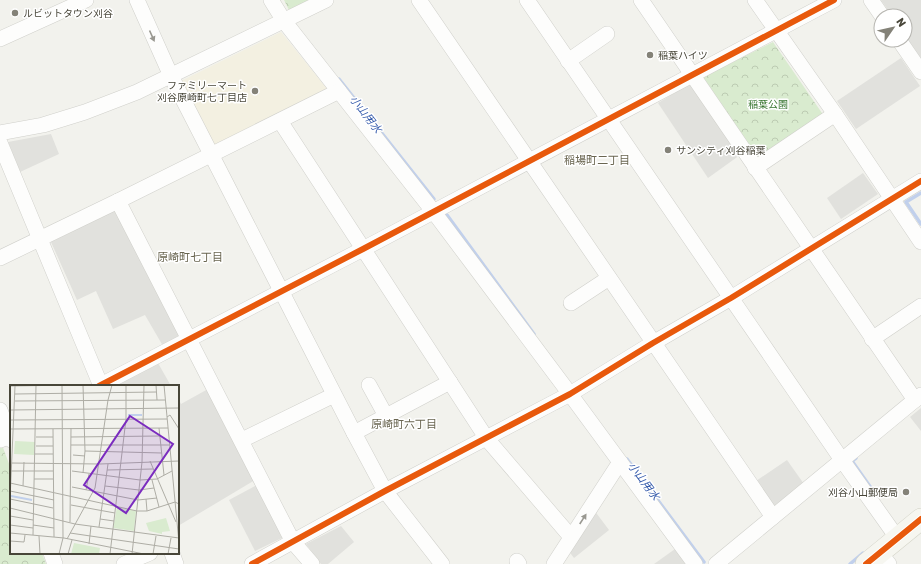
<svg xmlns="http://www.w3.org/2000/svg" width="921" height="564" font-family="Rubik,'Noto Sans JP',sans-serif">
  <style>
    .commercial { fill: #f3f0e1 }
    .park { fill: url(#park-crowns) }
    .parking { fill: #e1e1dd }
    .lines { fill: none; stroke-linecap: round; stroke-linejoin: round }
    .stream { stroke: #c1d0ec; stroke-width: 3.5 }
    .minor-casing { stroke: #d0d0cb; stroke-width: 16 }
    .tertiary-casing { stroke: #d0d0cb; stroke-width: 20 }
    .secondary-casing { stroke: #d2d2c6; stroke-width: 22 }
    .minor { stroke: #fdfdfc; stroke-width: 15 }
    .tertiary { stroke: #fdfdfc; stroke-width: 19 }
    .secondary { stroke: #f6f6f0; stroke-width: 21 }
    .cycleway-casing { stroke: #fff; stroke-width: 8 }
    .cycleway { stroke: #e8590c; stroke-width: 6 }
    .oneway { fill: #999891 }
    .poi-dot { fill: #848278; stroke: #fff; stroke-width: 1.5 }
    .labels { text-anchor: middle; stroke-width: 3; stroke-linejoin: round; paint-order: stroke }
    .poi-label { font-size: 10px; fill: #484639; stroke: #fff; text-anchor: start }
    .park-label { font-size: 10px; fill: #387630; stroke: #fff }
    .water-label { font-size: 11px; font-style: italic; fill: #395ead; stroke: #fff }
    .neighbourhood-label { font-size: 11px; fill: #6a6651; stroke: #fff }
    .inset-river { fill: none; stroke: #c1d0ec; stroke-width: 2 }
    .inset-road { fill: none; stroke: #aeada5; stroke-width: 1 }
    .view { fill: #7b2cbf; fill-opacity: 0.15; stroke: #7b2cbf; stroke-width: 2 }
    .inset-edge { fill: none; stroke: #484639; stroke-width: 2 }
  </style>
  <defs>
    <pattern id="park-crowns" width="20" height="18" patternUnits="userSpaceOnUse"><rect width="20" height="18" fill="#d9ebcf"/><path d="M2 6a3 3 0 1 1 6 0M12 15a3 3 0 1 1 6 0" fill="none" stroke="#bccbb2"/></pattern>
  </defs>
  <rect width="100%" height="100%" fill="#f2f2ed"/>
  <polygon class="commercial" points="281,32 328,90 214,146 181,81"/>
  <g class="park">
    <polygon points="284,0 309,0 289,10"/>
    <polygon points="773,42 824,116 759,160 703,77"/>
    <polygon points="2,445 11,469 11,553 42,553 46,564 0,564 0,446"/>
  </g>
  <g class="parking">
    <polygon points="881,0 921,0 921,59 905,36 905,16 892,16"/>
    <polygon points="901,58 920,86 856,129 837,101"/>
    <polygon points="691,83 740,155 708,178 658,103"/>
    <polygon points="51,134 59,154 20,172 8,142"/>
    <polygon points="863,173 878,194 841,219 827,198"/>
    <polygon points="114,210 181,337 163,346 145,315 113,329 96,291 77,300 51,242"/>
    <polygon points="158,363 171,386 115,386"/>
    <polygon points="208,389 255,480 178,526 178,398 181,404"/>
    <polygon points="921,408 921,431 910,417"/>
    <polygon points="787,460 804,484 774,507 756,481"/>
    <polygon points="257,485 284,537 255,551 229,500"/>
    <polygon points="594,510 609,530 574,558 568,550"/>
    <polygon points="341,526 354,542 328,564 321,564 306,544"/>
    <polygon points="675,549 686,564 654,564"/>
  </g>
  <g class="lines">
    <g class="stream">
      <polyline points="339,79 434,199"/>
      <polyline points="921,193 906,202 921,224"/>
      <polyline points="447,215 534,334"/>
      <polyline points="856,458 852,461 876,495"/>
      <polyline points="627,459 704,562"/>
      <polyline points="850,564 863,553"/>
    </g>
    <g class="minor-casing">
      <g id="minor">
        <polyline points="137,0 171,76 354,433 385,491 442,564"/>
        <polyline points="271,0 284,21 433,211 570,394 695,564"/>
        <polyline points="419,0 773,517"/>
        <polyline points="527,0 842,460 898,539"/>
        <polyline points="641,0 915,400"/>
        <polyline points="755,0 835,114 921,242"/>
        <polyline points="871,0 882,16"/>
        <polyline points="0,39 86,0"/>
        <polyline points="899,40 921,72"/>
        <polyline points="568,61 607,34"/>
        <polyline points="280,121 487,439 571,537"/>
        <polyline points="0,133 43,125 85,112 137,92 326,0"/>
        <polyline points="0,143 101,386"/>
        <polyline points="755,168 835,114"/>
        <polyline points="118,201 293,542 312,564"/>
        <polyline points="0,258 118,201 339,91"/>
        <polyline points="571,303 609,278"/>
        <polyline points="872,339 921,306"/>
        <polyline points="369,385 386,416"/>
        <polyline points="99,386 363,249 834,0"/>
        <polyline points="0,410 11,440"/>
        <polyline points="354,433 450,382"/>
        <polyline points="242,440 334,395"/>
        <polyline points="51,553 55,564"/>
        <polyline points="172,553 176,564"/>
        <polyline points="880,553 889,564"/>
        <polyline points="517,561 519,564"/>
        <polyline points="124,564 150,553"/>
        <polyline points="252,564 385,491 570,394 653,343 731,298 921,181"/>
        <polyline points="554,564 620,462"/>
        <polyline points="716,564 921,395"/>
      </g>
    </g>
    <g class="tertiary-casing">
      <polyline id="tertiary" points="0,438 9,434"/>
    </g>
    <g class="secondary-casing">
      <polyline id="secondary" points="866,564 921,519"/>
    </g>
    <use href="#minor" class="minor"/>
    <use href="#tertiary" class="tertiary"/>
    <use href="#secondary" class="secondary"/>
    <g class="cycleway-casing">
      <g id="cycleway">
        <polyline points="99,386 363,249 834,0"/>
        <polyline points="252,564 385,491 570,394 653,343 731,298 921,181"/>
        <polyline points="866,564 921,519"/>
      </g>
    </g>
    <use href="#cycleway" class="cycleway"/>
  </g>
  <defs><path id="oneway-solid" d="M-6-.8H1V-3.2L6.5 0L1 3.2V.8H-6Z"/></defs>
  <g class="oneway">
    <use href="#oneway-solid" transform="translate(152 36) rotate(66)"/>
    <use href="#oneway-solid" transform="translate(583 519) rotate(-57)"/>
  </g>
  <g class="poi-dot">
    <circle cx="15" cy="13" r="4"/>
    <circle cx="650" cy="55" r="4"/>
    <circle cx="255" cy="91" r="4"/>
    <circle cx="668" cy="150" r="4"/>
    <circle cx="906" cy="492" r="4"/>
  </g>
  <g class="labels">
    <g class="poi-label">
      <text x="23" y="17">ルビットタウン刈谷</text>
      <text x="658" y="59">稲葉ハイツ</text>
      <text x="247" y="89" text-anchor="end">ファミリーマート<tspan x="247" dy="12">刈谷原崎町七丁目店</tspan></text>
      <text x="676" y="154">サンシティ刈谷稲葉</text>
      <text x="898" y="496" text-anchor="end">刈谷小山郵便局</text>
    </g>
    <g class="park-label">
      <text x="768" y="108">稲葉公園</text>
    </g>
    <g class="water-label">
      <text transform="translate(366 114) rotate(52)" y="4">小山用水</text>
      <text transform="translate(644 481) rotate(53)" y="4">小山用水</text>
    </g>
    <g class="neighbourhood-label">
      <text x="597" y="164">稲場町二丁目</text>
      <text x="190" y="261">原崎町七丁目</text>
      <text x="404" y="428">原崎町六丁目</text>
    </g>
  </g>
  <g transform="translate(10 385)">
    <rect width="169" height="169" fill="#f2f2ed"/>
    <path d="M5,56L25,57L24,70L4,69ZM107,122L126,126L124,146L103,143ZM156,133L160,146L152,147V149L139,146L136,138ZM64,158L90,163L89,169H61Z" fill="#d9ebcf"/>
    <path class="inset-river" d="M118,30H132M1,111L22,115"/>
    <path class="inset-road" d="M73,0L75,66L73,88M146,0L147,15M154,0L169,158M0,1L63,0M5,9L146,7M5,16L155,15M0,25L169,23M157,32L160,30L169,44M0,35L157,34M149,43L154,90M0,44L158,43M43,44L44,152M26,52H43M61,52L150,51M61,60H159M26,61H43M75,66L152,68M25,69H43M63,70L75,71M140,76L166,137M0,78L90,79L169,76M97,85L143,84M1,86H43M62,86L130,95L147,94L162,86M24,94H43M142,95L149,122M0,98L127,126H137L165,117L169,119M13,101L14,77M95,101L129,105L144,103M62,102L128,115L147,113M76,105L79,89M0,106L44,115M0,114L43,123M136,114L137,126M0,115L5,1M61,120L105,128M0,123L65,139L169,153M0,131L23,135M90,134L104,136M60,137L61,43M0,140L23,143M23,140L44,143M89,142L98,79M0,148L54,153L134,169M60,148L169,164M23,150L26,0M29,151L30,169M57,154L85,103L98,15L102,0M0,156L14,157L15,150M79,159L81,141M49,169L53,153L52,0M58,169L62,155M100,169L116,34V0M122,169L132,77L134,0M143,169L146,151M158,169L161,153"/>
    <path class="view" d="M120,31L163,59L116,128L74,100Z"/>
    <rect width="169" height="169" class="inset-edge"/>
  </g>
  <g transform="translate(893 28) rotate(56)"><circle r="19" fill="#ffffff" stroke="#b6b5b0"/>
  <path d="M0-3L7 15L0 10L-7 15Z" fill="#848278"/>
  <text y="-6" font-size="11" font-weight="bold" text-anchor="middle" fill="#484639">N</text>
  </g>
</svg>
